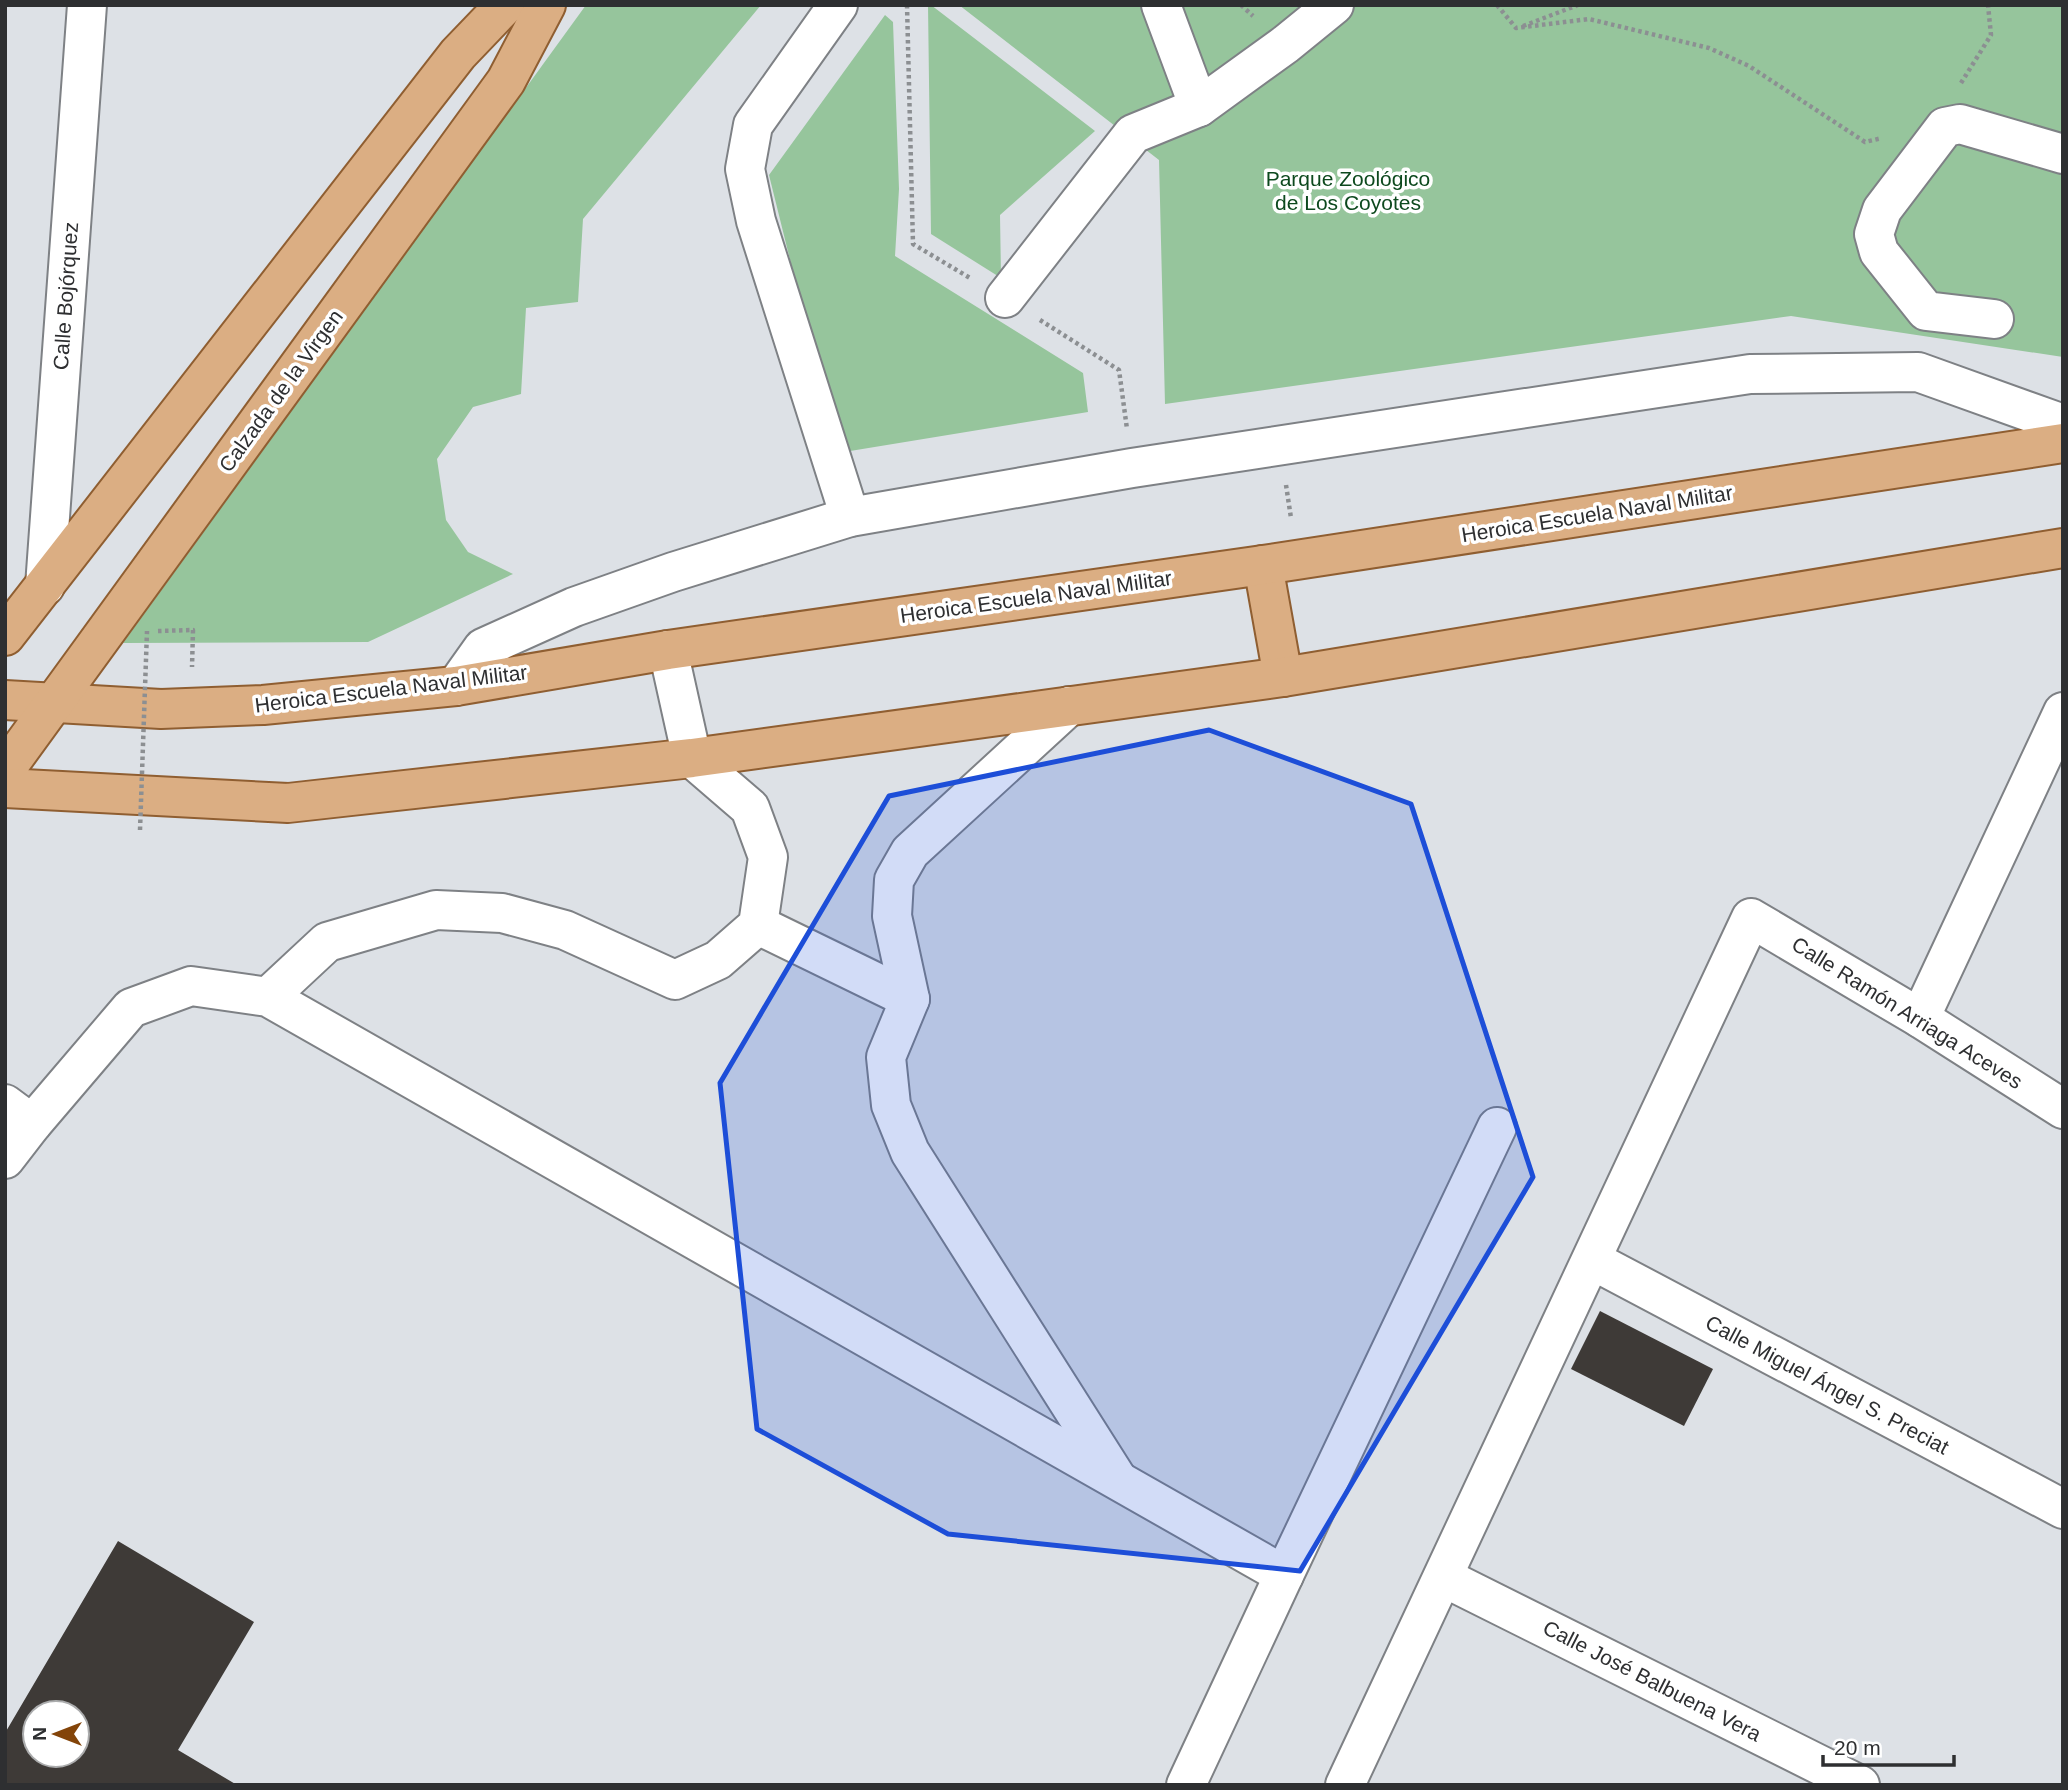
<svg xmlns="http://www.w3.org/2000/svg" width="2068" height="1790" font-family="Helvetica,sans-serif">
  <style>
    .green { fill: #96c59c }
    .building { fill: #3e3a37; fill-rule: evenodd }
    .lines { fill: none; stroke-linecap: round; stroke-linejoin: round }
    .minor-casing { stroke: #7e8185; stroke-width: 42 }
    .major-casing { stroke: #8f5e31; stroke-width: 42 }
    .path { stroke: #8c8f92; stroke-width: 4.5; stroke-dasharray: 3.5 3.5; stroke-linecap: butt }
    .minor { stroke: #fff; stroke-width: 38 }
    .major { stroke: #dbae83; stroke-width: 38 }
    .path-bridge { stroke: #8c8f92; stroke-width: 4.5; stroke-dasharray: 3.5 3.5; stroke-linecap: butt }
    .marked { fill: #1d4ed8; fill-opacity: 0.2; stroke: #1d4ed8; stroke-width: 5; stroke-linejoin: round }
    .labels { text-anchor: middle; stroke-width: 7; stroke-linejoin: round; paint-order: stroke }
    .park-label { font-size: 21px; fill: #0d491e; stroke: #fff }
    .street-label { font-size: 21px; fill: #2e2f31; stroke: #fff }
  </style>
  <rect width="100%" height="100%" fill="#dde1e6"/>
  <g class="green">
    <polygon points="586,5 761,5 583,219 578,302 526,308 521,394 473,407 437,459 446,520 468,552 513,574 368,642 123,643"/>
    <polygon points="928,5 931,5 1095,131 1000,215 1001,278 931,234"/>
    <polygon points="959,5 2063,5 2063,357 1791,316 1165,404 1159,160"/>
    <polygon points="885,15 893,22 899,189 895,256 1083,373 1088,412 838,453 769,175"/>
  </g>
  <g class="building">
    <polygon points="1600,1311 1713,1369 1684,1426 1571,1369"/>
    <path d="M118,1541L254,1622L178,1750L237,1785H5V1733ZM35,1713H77V1755H35Z"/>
  </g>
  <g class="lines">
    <g class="minor-casing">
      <g id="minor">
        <polyline points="838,5 753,125 745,169 756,221 850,517"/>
        <polyline points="1199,107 1286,44 1334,5"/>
        <polyline points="1005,298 1133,134 1199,107 1161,5"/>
        <polyline points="1994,319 1926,311 1879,252 1874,234 1882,210 1945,127 1960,124 2063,154"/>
        <polyline points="45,586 87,5"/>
        <polyline points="456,686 483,648 574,607 673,572 850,517 1132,468 1750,374 1918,372 2063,424"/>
        <polyline points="1069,706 910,852 894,880 892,916 910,999 886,1057 891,1105 910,1152 1116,1477"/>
        <polyline points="758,925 910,999"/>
        <polyline points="268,997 327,942 436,910 502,913 565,930 675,980 718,960 758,925 768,857 750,808 692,758 668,650"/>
        <polyline points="1920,1018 2063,712"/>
        <polyline points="5,1104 32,1124"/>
        <polyline points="5,1159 32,1124 131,1008 191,986 268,997 1284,1575"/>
        <polyline points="1592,1260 2063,1509"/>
        <polyline points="1443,1577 1860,1785"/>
        <polyline points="1186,1785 1284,1575 1497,1127"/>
        <polyline points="1345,1785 1751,918 1920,1018 2063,1109"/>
      </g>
    </g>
    <g class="major-casing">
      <g id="major">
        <polyline points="1263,565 1283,677"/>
        <polyline points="5,636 458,54 505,5"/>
        <polyline points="5,700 161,709 263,705 456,686 668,650 1263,565 2063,443"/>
        <polyline points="5,770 506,81 546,5"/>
        <polyline points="5,788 288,803 692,758 1283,677 2063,548"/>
      </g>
    </g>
    <g class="path">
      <polyline points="907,5 913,244 970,278"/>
      <polyline points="1241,5 1253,16"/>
      <polyline points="1497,5 1516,28 1589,19 1709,48 1749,66 1865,142 1882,138"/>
      <polyline points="1523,26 1578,5"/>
      <polyline points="1961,83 1991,35 1988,5"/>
      <polyline points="1040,320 1119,370 1127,429"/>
      <polyline points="1286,485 1291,518"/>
      <polyline points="158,631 193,630 192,667"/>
    </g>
    <use href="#minor" class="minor"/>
    <use href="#major" class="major"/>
    <polyline class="path-bridge" points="140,830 147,631"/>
  </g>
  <path class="marked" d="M1209,730L1411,804L1533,1177L1300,1571L948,1534L757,1429L720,1083L889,796Z"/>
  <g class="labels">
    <g class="park-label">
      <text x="1348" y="186">Parque Zoológico<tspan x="1348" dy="24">de Los Coyotes</tspan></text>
    </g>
    <g class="street-label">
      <text transform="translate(66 296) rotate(-86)" y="7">Calle Bojórquez</text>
      <text transform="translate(281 391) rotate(-54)" y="7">Calzada de la Virgen</text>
      <text transform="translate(1597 514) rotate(-9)" y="7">Heroica Escuela Naval Militar</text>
      <text transform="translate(1036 597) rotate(-8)" y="7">Heroica Escuela Naval Militar</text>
      <text transform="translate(391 689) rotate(-7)" y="7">Heroica Escuela Naval Militar</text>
      <text transform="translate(1907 1013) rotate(32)" y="7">Calle Ramón Arriaga Aceves</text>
      <text transform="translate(1827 1385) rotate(28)" y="7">Calle Miguel Ángel S. Preciat</text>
      <text transform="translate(1652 1681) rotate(27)" y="7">Calle José Balbuena Vera</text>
    </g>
  </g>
  <rect width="2068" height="1790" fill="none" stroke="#2e2f31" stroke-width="14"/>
  <g transform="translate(56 1734) rotate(270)"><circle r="33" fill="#ffffff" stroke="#abacad" stroke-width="2"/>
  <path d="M0-5L12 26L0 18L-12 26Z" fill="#834409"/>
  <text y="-10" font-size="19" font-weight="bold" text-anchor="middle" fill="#2e2f31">N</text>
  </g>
  <path d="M1823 1755v10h131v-10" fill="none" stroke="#2e2f31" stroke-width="3.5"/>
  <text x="1834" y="1755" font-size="21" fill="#2e2f31" stroke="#ffffff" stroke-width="5" paint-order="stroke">20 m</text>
</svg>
